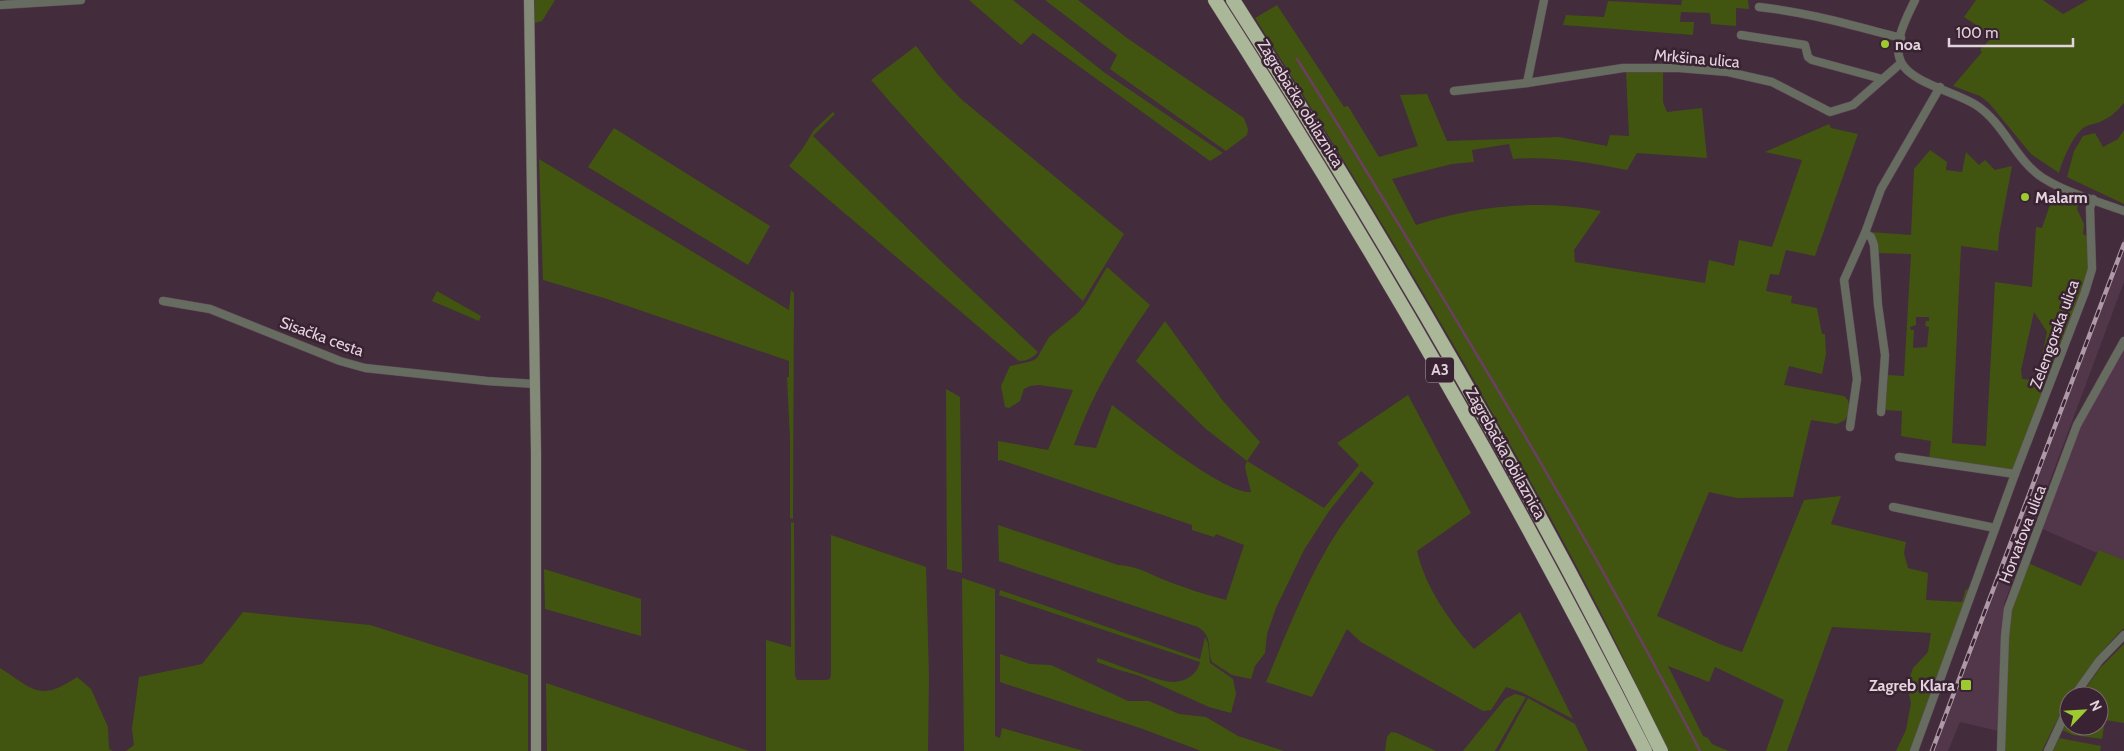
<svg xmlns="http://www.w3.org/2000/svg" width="2124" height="751" font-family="Cabin,sans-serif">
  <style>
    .built { fill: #523649 }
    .green { fill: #415511; fill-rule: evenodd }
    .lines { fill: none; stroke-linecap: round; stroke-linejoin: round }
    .stream { stroke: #6b3f61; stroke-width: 2.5 }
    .minor-casing { stroke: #604a59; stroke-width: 9 }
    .secondary-casing { stroke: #604a59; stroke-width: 11 }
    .motorway-casing { stroke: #604a59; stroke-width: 15 }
    .minor { stroke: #676c60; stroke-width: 8 }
    .secondary { stroke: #838a77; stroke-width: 10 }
    .motorway { stroke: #abb799; stroke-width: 14 }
    .rail-casing { stroke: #ad9aa6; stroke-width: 4.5 }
    .rail { stroke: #392232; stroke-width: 2.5; stroke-dasharray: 8; stroke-linecap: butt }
    .poi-dot { fill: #9dca30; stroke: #392232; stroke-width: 2 }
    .labels { text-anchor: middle; stroke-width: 5; stroke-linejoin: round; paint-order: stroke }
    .shield { fill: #392232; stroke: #b09eaa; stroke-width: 1 }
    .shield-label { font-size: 15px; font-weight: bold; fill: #e3d3dd }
    .poi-label { font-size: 16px; font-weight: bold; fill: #e3d3dd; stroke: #392232; text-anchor: start }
    .street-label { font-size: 16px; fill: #e3d3dd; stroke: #392232 }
  </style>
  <rect width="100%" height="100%" fill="#432c3c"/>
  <g class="built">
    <polygon points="2124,237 2124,282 2004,604 1998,731 1960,722 1948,751 1929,751"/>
    <polygon points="2124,347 2124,560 2099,550 2097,553 2040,528 2080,424"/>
  </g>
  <g class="green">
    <polygon points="535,0 555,0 542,21 535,23"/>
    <polygon points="969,0 1013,0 1105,73 1223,153 1210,161 1033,33 1021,45"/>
    <polygon points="1045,0 1078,0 1127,38 1244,118 1248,129 1247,135 1226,151 1110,69 1117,55"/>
    <polygon points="1682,0 1748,0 1749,9 1736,8 1736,26 1711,24 1710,13 1681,12 1680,22 1694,22 1693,35 1563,25 1566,15 1604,17 1608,1 1681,5"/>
    <path d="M1976,0H2043L2063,14L2088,0H2124V103C2118,110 2111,117 2102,121C2096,124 2089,124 2083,128C2073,136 2062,161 2059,173L2031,154L1989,103L1980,96L1953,86L1982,52L1980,50L1993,36L1964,17Z"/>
    <path d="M1277,5L1344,107L1348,106L1379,157L1418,146L1400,95L1427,94L1447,141L1559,137L1607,146L1610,135L1629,136L1626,70H1663V102L1667,112L1702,108L1707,158L1637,153L1627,170C1588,162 1552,156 1513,159L1509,144L1472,150L1474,162L1452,164L1392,179L1416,225C1475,206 1540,199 1601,211L1574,250L1575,262L1705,283L1709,260L1734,266L1739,240L1772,247L1802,160L1765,152L1829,124L1831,128L1858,134L1815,256L1786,250L1779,275L1770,274L1766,291L1792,296L1791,303L1817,308L1822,334H1825L1826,354L1822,374L1789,366L1784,385L1844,396L1848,400L1850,410L1845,420L1837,424L1811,420L1793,497L1737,498L1709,492L1657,616L1722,645L1742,652L1804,500L1841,496L1831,524L1906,542L1904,553L1908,568L1928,573L1926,600L1962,602L1966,589L1969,590L1911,751H1896L1906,730L1911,703L1907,686L1913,668L1928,652L1931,633L1832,627L1787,751H1766L1784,700L1715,667L1709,682L1668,666L1703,736L1708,738L1712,744L1728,751H1669C1645,703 1622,654 1598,607C1493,405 1376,210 1255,18Z"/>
    <path d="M916,46L939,76L961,99L1124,234L1083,301C1010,230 938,158 871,80Z"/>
    <path d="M833,112L835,114L813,136L944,264L1038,352C1033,358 1027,361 1019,361L789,166L803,148L814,130Z"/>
    <polygon points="614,128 770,226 748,265 588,167"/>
    <polygon points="2124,130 2124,204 2067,177 2074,151 2083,136 2095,133 2103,147 2118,139"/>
    <path d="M1930,150L1947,162L1946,170L1962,172L1966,152L1979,165L1985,160L1995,170L2012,166L1999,235L1998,251L1961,246L1952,443L1986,446L1995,282L2032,287L2036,227L2042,228L2055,190L2077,201L2078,205L2077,209L2084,224L2083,234L2087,236L2089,269L2083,291L2014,469L2010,470L1929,459L1931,441L1901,436L1902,411L1885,410L1888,375L1904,376L1911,254L1877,253L1870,232L1911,235L1914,169ZM2034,312L2047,332L2037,380L2022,379L2021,370ZM1916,317H1929V321H1926L1925,326L1929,327L1927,347L1913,348L1914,330H1911L1910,327L1916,325Z"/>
    <polygon points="539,159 789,310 791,290 794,293 793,519 790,518 790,439 787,377 789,377 789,361 604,298 543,280"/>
    <path d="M1107,267L1150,305C1119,349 1092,394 1074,445L1096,448L1112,405C1136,423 1225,495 1251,492L1245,467L1247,461L1206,429L1136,361L1165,321L1223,401L1260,442L1247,461L1324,508L1359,465L1337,443L1408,395L1471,513L1417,551C1425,587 1450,622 1474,649L1520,612L1573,719L1521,692L1506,687L1491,710L1483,711L1361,642L1347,629L1312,697L1266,682C1288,630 1308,576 1339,529C1350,513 1363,498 1374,483L1361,471L1329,511L1304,550L1276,608L1267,634L1265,653L1255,666L1251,679L1232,675L1212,662C1206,647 1214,638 1198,627L999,561L998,525L1118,565C1136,566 1146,572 1162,579C1182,587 1206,595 1226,600L1244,545L1216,534L1214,537L1192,530V525L1001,460L998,461V441L1048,450L1073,390L1039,385L1030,386L1024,389L1020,401L1009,408L1005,407L1001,386L1010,366L1032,361L1037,358L1049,337L1078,313L1086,303Z"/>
    <polygon points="437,291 481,316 479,321 432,301"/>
    <polygon points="946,389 960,397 962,573 947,569"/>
    <polygon points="791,522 794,523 795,676 797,680 826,680 830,679 831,674 831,535 926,567 929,675 928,751 766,751 766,640 791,647"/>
    <path d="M2099,550L2124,560V628C2085,666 2065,703 2042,751H2003L2010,613L2028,563L2081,586Z"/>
    <polygon points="544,569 641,599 641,636 545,609"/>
    <polygon points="962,578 995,589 995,736 1000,738 1002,728 1084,751 964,751"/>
    <path d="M1000,590L1200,659L1205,637L1208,643L1210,663L1233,679L1236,694L1231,713L1209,707L1140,676L1116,669L1097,662V658C1114,663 1160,683 1175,682C1186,681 1198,674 1200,662L999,595Z"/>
    <polygon points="243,612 370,625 528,675 528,751 126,751 134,745 132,729 139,677 202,664"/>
    <polygon points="2124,644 2124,723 2105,720 2102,739 2073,735 2062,730 2069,715 2069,726 2099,726 2099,696 2080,696 2100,668"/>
    <polygon points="1000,654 1030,664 1051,665 1128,701 1149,701 1179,714 1206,717 1238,736 1284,751 1201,751 1143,729 1000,682"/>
    <path d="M0,668C34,690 40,702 77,677L91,689L108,727L109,749L113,751H0Z"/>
    <polygon points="546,683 740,748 749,751 547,751"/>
    <polygon points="1515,694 1526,697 1495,751 1463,751 1505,699"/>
    <polygon points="1528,698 1575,724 1588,751 1499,751"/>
    <polygon points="1391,732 1397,733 1436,751 1385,751 1387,737"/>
    <polygon points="2059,738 2101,746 2100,751 2053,751"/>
  </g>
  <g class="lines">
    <path class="stream" d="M1297,59C1359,157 1418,256 1477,355C1555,485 1630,616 1700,751"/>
    <g class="minor-casing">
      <g id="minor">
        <path d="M1915,0C1907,17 1892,43 1901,62C1911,83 1956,92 1976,105C2005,124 2015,160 2043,178C2067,193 2097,201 2124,211"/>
        <polyline points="0,5 81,0"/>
        <path d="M1759,7C1807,12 1854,26 1901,38"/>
        <polyline points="1741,35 1805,45 1808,57 1812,60 1882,79"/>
        <polyline points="1527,83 1544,0"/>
        <polyline points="1454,91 1527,83 1623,68 1679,68 1728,72 1772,82 1830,112 1853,105 1901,63"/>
        <polyline points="1865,233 1871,237 1874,245 1878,305 1885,355 1881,412"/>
        <polyline points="163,301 210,309 340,361 365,368 487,381 535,384"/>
        <polyline points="1850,427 1857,379 1844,280 1865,233 1881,189 1940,87"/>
        <polyline points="1899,457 2015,474"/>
        <polyline points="1893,507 1995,528"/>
        <polyline points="2074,696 2099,661 2124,635"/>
        <polyline points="1914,751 2015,474 2085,292 2092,269 2090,208 2093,199"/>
        <polyline points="2001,751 2005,636 2008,609 2077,425 2124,341"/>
        <polyline points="2048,751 2069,706"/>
      </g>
    </g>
    <g class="secondary-casing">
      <polyline id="secondary" points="529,0 536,453 536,751"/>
    </g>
    <g class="motorway-casing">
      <g id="motorway">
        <path d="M1215,0C1370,243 1515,493 1645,751"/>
        <path d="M1233,0C1388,243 1534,492 1661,751"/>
      </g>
    </g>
    <use href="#minor" class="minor"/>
    <use href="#secondary" class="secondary"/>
    <use href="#motorway" class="motorway"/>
    <g class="rail-casing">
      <polyline id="rail" points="1932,751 2124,244"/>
    </g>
    <use href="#rail" class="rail"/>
  </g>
  <g class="poi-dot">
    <circle cx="1885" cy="44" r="5"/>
    <circle cx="2025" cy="197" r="5"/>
    <rect x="1960" y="679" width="12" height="12" rx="2.5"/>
  </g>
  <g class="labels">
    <rect class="shield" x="1426" y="357.5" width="28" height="25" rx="4"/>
    <g class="shield-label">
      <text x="1440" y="375">A3</text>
    </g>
    <g class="poi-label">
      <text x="1895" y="50">noa</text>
      <text x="2035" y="203">Malarm</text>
      <text x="1955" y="691" text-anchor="end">Zagreb Klara</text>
    </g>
    <g class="street-label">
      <text transform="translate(1697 58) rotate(5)" y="6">Mrkšina ulica</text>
      <text transform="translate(1301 103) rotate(58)" y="6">Zagrebačka obilaznica</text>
      <text transform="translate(2054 334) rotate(-70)" y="6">Zelengorska ulica</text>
      <text transform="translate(322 336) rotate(20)" y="6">Sisačka cesta</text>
      <text transform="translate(1506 453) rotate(61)" y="6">Zagrebačka obilaznica</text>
      <text transform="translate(2022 534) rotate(-69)" y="6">Horvatova ulica</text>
    </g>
  </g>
  <g transform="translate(2084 711) rotate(65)"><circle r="24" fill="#392232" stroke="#7d6976"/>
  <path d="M0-4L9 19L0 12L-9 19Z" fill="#9dca30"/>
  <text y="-8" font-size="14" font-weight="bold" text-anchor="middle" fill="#e3d3dd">N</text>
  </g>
  <path d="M1949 38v8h124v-8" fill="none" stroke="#e3d3dd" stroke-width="2.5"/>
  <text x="1956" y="38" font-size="15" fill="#e3d3dd" stroke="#392232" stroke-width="4" paint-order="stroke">100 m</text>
</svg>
